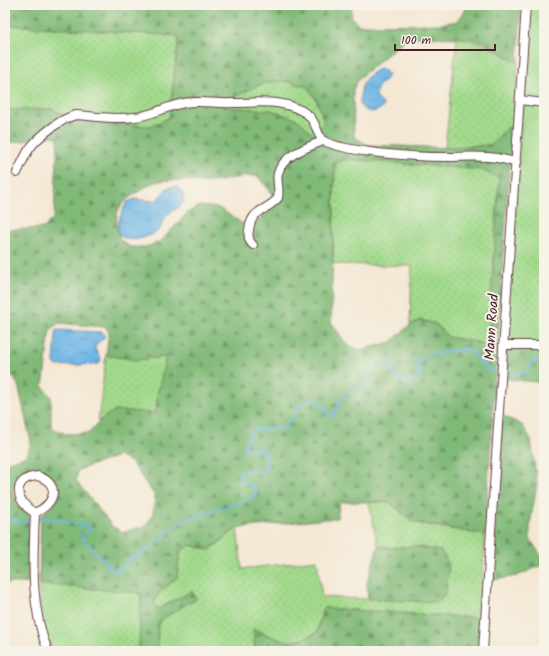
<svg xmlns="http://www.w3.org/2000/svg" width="549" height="656" font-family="Kalam,sans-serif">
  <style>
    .grass { fill: url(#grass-dots); stroke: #767c5c }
    .forest { fill: url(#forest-firs); stroke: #666c52; fill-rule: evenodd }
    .water { fill: url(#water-ripples); stroke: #5c6b89 }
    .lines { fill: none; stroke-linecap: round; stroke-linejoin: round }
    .stream { stroke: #6fb7e7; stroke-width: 2 }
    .minor-casing { stroke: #643d44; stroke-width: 10 }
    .minor { stroke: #fff; stroke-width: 8 }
    .labels { text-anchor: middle; stroke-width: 4; stroke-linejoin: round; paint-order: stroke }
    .street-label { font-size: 14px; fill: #4a1f2b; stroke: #f7f3e8 }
  </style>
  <defs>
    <pattern id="grass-dots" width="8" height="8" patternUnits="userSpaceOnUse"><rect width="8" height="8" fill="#a2da8c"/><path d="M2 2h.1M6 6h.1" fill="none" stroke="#8dbb79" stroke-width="1.8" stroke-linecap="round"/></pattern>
    <pattern id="forest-firs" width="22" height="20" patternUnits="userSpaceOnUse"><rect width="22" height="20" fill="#81ba78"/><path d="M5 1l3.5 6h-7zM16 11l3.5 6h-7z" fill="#6c9763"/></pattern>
    <pattern id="water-ripples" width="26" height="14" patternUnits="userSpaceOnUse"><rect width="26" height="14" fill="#6fb7e7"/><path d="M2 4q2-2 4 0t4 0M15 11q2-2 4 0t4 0" fill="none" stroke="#5d94bb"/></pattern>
  </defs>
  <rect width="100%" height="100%" fill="#f7f3e8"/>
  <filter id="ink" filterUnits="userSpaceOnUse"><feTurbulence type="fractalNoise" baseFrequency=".025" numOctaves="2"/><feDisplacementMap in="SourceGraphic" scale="8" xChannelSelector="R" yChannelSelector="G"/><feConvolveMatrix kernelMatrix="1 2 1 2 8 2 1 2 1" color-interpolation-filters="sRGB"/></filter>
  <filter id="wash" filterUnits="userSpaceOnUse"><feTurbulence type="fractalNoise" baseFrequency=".012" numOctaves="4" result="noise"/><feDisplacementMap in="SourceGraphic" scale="16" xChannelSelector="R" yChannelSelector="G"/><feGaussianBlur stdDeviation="0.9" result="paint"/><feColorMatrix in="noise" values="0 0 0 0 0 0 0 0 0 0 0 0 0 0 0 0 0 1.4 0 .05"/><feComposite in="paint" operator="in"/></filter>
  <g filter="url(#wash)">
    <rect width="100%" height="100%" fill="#f4e8d4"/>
    <g class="grass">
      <polygon points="530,5 544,5 544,99 524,95"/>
      <polygon points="5,25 179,35 169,118 150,126 77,121 52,109 5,110"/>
      <path d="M457,38C481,39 498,51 518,63L512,128H507L490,145L445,147Z"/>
      <path d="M268,81C307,81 313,85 324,122L314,135L297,119L270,110L222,108L237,95Z"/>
      <polygon points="530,104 544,105 544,348 506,351 522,108"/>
      <polygon points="346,159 483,170 499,179 489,330 498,336 497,346 448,337 436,324 420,320 410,325 412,266 333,264 335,163"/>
      <polygon points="106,355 136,360 166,357 157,396 156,412 146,413 116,411 98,422"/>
      <path d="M369,502H389L414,522L485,535L480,618L323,608L317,632C289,649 282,640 254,629L255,651H157L158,627L162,619L192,592L158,609L153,603L158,594L177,577L180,552L190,545L210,550L237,528L242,569L317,560L322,597L438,602L414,546L393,548L378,546Z"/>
      <path d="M39,584L141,593L139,651H52C43,630 39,607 39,584Z"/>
    </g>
    <g class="forest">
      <path d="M5,5H351L352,18L359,25L440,24L457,21L467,8V5H521L518,63L484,42L470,38L408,37L359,78L353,89L354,137L368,145L454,148L490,145L507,128H512L498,336L489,330L499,179L483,170L346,159L335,164L331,322L347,345L360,350L391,342L410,325L420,320L436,324L448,337L497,346L485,535L414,522L389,502H340L337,518L237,528L209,550L190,545L180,552L177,577L158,594L154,603L158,609L192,591L196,599L162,619L158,627L157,651H139L141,593L39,584L41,516L56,502L61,489C48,466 39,470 17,478L12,491L18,506L29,514L28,583H5V463L27,456L31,442L18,385L12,375H5V230L44,228L54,217L58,137L42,135L25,141L5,143V110L52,109L77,121L150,126L169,118L179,36L5,25ZM285,81L308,87L317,100L324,122L314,135L297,119L270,110L223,107C242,91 259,82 285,81ZM246,176H257L272,193L274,207L258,221L243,224L219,208L200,206L188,212L160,242L145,247H130L120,240C113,214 115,206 138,192C144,188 152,182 160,181C174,179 189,181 203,182C217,183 232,178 246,176ZM59,323L105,327L109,332L106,355L136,360L166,357L157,396L156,412C144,414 125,409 116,411C105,414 96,425 89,433L65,434L51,427V397L43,387L50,330ZM118,456L131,462L155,496L153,513L146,526L123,532L113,527L76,481L78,470Z"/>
      <polygon points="530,347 544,348 544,388 537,382 505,379 506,351"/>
      <polygon points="502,415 522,425 531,439 537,484 530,524 530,539 544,560 544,564 517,576 492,580"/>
      <polygon points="378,546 393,548 414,546 441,551 449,564 446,592 438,602 368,599 367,583"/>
      <path d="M323,608L480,618L478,651H255L253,629C281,640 289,649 317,632Z"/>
    </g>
    <g class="water">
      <path d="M379,69L385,70L388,75C384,84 374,86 376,97L383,104V107C375,113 367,114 360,105C360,88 362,77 379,69Z"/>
      <path d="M176,186L182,191L184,201C180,209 172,210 166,216C162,220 162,226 159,230C150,238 118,248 118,228C118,219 123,210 127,202L135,199L156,201L167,188Z"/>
      <polygon points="56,330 102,332 104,335 104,338 96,344 95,349 101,359 99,364 57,366 54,363"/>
    </g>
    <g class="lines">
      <g class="stream">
        <polyline points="504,371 517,374 525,373 534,361 544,360"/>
        <path d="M37,519L48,518L89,526L90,530L81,535C83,541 106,562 112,570L119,571L129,559L139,556L160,541L168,530L193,516L247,501L255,496V487L240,481L238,474C249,468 257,474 266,469C268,461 268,455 263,448L250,450L245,447L247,438L253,430L285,428L300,405L311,398C320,402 325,406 328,416H333L341,399L354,388L365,386C366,373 376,357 391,360L392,377L407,383L418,379L421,372L417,368L423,356L463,349L470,351L488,370L499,371"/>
        <polyline points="5,520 21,522 33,520"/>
      </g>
    </g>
  </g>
  <g filter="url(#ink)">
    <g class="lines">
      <g class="minor-casing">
        <g id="minor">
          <polyline points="520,100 544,103"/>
          <path d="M17,173C21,165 25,155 30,148C39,136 62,118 76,115C95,116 115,120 134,117C151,116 167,106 184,103C200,100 216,104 233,103C258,103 284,98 307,114C316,121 316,131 322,140C345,153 418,157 446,157C469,157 493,154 516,163"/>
          <path d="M253,245C248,241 248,236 249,230C252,208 266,212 278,198C280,189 276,180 278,173C283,155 308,147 323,141"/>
          <polyline points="503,345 544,345"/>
          <path d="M38,476C63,485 53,505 35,513C15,502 11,478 38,476Z"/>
          <path d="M35,513C33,560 30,607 48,651"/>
          <polyline points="483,651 526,5"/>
        </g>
      </g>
      <use href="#minor" class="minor"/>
    </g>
  </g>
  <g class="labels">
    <g class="street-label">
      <text transform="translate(491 327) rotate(-86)" y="5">Mann Road</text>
    </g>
  </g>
  <rect width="549" height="656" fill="none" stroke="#f7f3e8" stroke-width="20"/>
  <path d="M395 44v6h100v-6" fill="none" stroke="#4a1f2b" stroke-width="2"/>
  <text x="401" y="44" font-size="12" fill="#4a1f2b" stroke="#f7f3e8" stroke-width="3" paint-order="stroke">100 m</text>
</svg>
